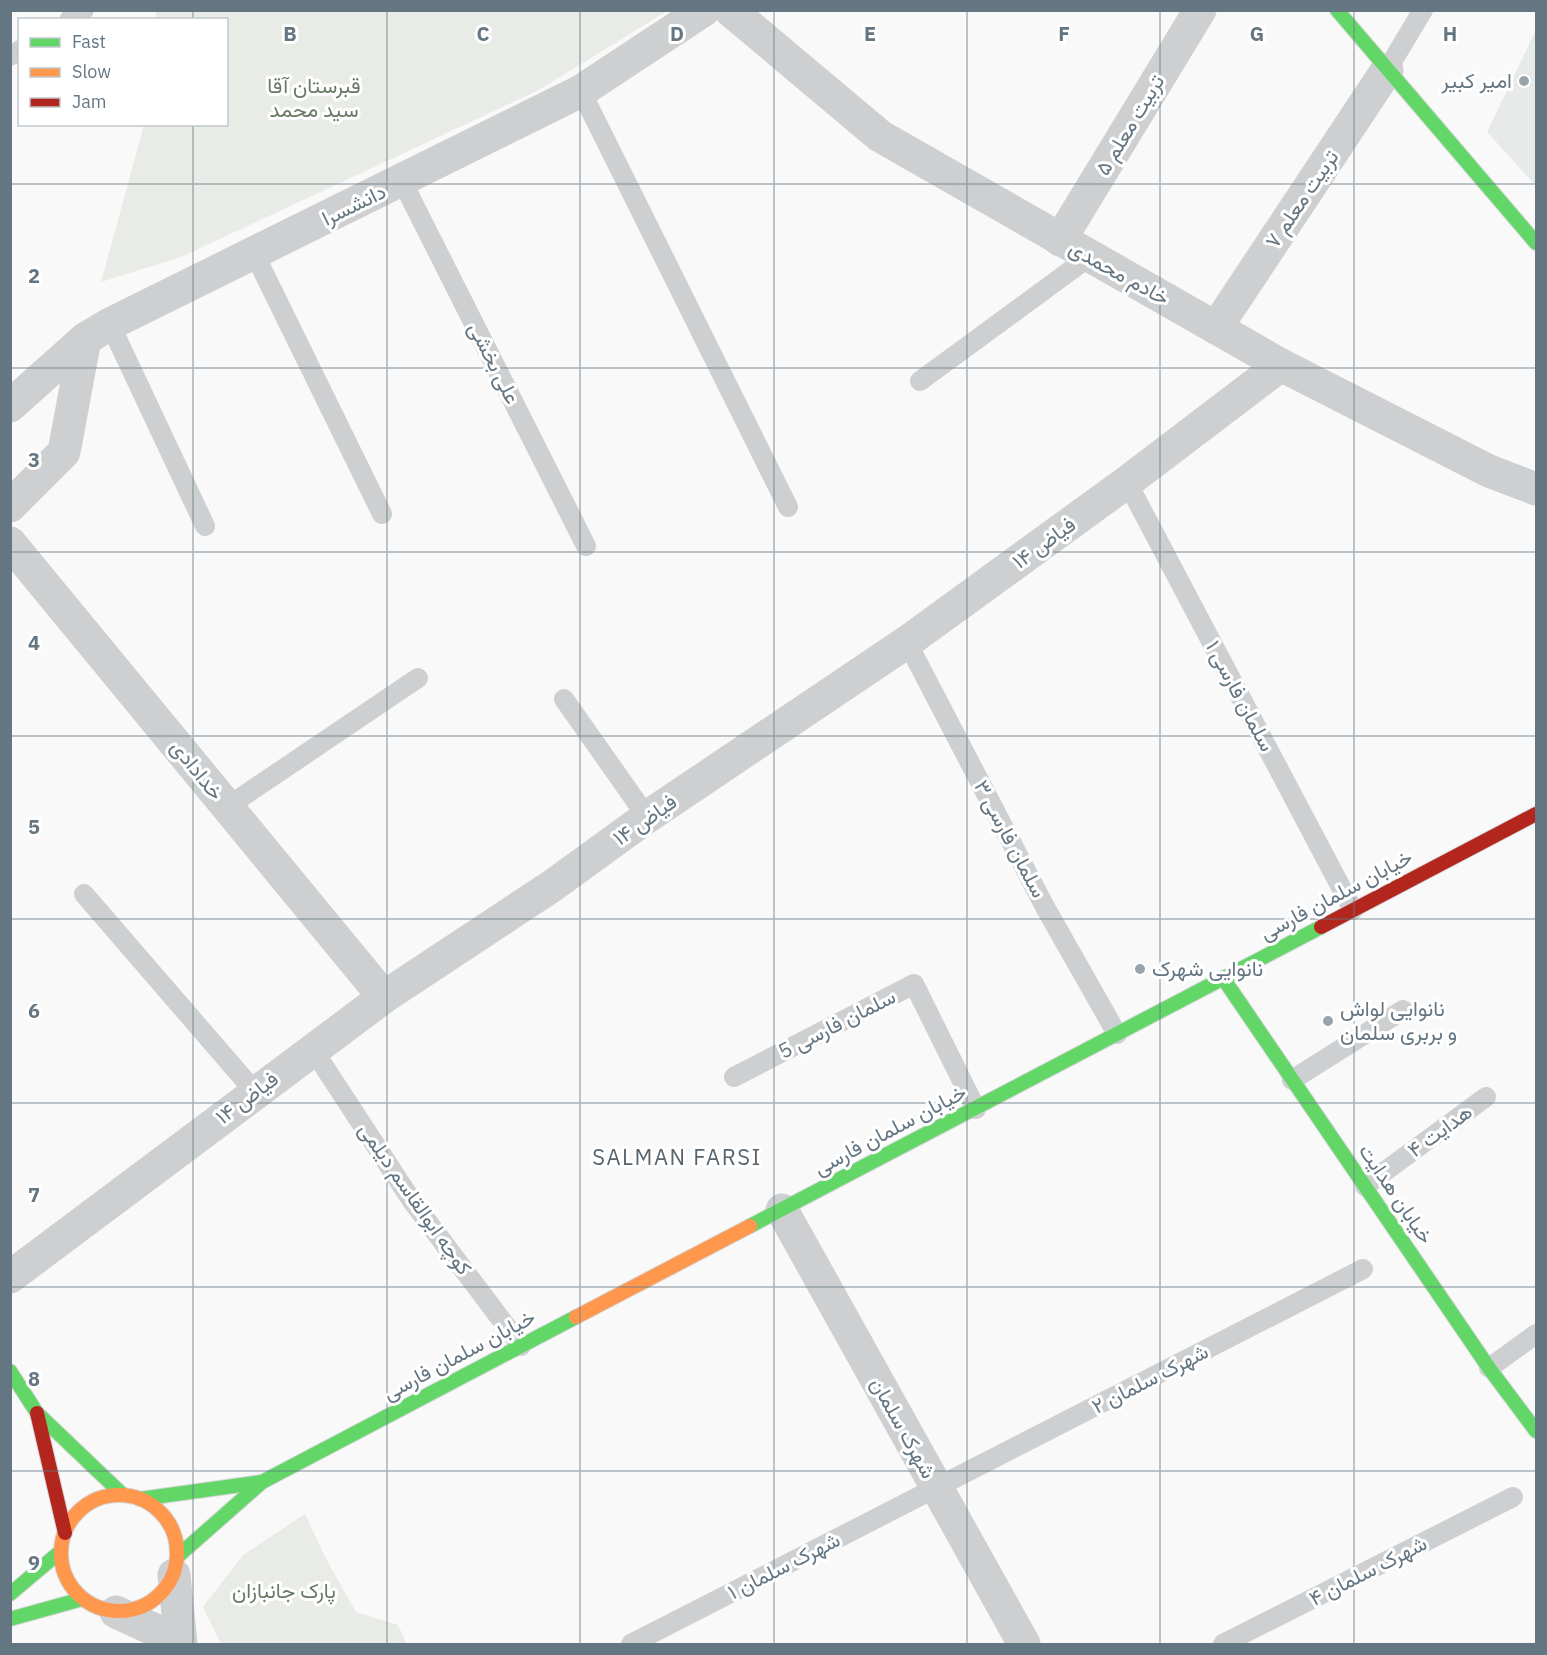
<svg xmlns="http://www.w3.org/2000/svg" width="1547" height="1655" font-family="'IBM Plex Sans',Vazirmatn,sans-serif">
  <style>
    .built { fill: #e8e9e9 }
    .green { fill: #e8ebe6 }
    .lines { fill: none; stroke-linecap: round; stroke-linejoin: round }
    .fast-casing { stroke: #d5d6d7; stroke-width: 16 }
    .slow-casing { stroke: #d5d6d7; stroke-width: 16 }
    .jam-casing { stroke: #d5d6d7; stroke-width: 16 }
    .lane { stroke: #cecfd0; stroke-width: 20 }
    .street { stroke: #cecfd0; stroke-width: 33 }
    .fast { stroke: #63d668; stroke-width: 14 }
    .slow { stroke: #ff974d; stroke-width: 14 }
    .jam { stroke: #b3261e; stroke-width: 14 }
    .grid { fill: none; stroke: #657683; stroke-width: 1.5; stroke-opacity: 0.55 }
    .poi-dot { fill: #99a4ac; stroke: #fff; stroke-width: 2 }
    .labels { text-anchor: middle; stroke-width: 6; stroke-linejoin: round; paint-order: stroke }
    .poi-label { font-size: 21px; fill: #657683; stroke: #fff; text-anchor: start }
    .park-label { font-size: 21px; fill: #687a64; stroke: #fff }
    .street-label { font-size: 21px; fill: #657683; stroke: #fff }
    .neighbourhood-label { font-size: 22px; letter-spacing: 1.5px; fill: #57646e; stroke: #fff }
    .grid-label { font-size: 20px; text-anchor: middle; font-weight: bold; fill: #657683; stroke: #fff; stroke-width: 6; stroke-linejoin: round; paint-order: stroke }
  </style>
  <rect width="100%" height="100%" fill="#f9f9f9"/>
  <polygon class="built" points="1536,30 1536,186 1487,132"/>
  <g class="green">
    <polygon points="155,11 155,10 667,11 537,91 181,257 101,282 144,125 226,124 226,20 157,19"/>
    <polygon points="305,1514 325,1557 356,1612 398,1625 407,1644 221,1644 203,1607 243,1555"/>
  </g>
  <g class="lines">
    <g class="fast-casing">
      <g id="fast">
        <polyline points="1337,10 1536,243"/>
        <polyline points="1223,978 1489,1368 1536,1431"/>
        <polyline points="750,1226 1321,927"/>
        <polyline points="10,1371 37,1413 123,1495"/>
        <polyline points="140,1499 262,1482"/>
        <polyline points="178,1556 262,1482 576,1317"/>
        <polyline points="10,1594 61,1551"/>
        <polyline points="10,1619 82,1599"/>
      </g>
    </g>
    <g class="slow-casing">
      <g id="slow">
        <polyline points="576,1317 750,1226"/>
        <circle cx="119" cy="1553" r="58"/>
      </g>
    </g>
    <g class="jam-casing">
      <g id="jam">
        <polyline points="1321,927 1536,814"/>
        <polyline points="37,1413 65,1533"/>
      </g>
    </g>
    <g class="lane">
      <polyline points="69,20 84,10"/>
      <polyline points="10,56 20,50"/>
      <polyline points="1387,70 1423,10"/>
      <polyline points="581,91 788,507"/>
      <polyline points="402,181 586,546"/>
      <polyline points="254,253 382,514"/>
      <polyline points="110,324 205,526"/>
      <polyline points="920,381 1089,257"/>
      <polyline points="1127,482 1353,910"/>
      <polyline points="907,642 1045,907 1117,1034"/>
      <polyline points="564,699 647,817"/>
      <polyline points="227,807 418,678"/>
      <polyline points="84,894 255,1092"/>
      <polyline points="312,1048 412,1201 521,1346"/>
      <polyline points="734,1077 914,984 976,1109"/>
      <polyline points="1292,1080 1403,1010"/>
      <polyline points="1365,1186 1486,1097"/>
      <polyline points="1489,1368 1536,1334"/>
      <polyline points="631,1644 1363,1269"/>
      <polyline points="1223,1644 1513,1497"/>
    </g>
    <g class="street">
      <polyline points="730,10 880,136 1281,365 1489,471 1536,489"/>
      <polyline points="1060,240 1200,10"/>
      <polyline points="1216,328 1387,70"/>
      <polyline points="10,406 85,339 110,324 581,91 704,10"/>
      <polyline points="10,506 64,452 85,339"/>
      <polyline points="10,543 384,997"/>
      <polyline points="782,1210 1024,1644"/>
      <polyline points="10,1277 384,997 552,886 647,817 907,642 1127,482 1281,365"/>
      <polyline points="174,1575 181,1644"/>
      <polyline points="116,1612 179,1641"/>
    </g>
    <use href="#fast" class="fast"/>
    <use href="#slow" class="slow"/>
    <use href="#jam" class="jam"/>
  </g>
  <path class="grid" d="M193,10V20M387,10V1644M580,10V1644M774,10V1644M967,10V1644M1160,10V1644M1354,10V1644M193,124V1644M10,184H1536M10,368H1536M10,552H1536M10,736H1536M10,919H1536M10,1103H1536M10,1287H1536M10,1471H1536"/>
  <g class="poi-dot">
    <circle cx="1524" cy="81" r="6"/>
    <circle cx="1140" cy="969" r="6"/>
    <circle cx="1328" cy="1021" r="6"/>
  </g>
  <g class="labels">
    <g class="poi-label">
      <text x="1512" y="88" text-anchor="end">امیر کبیر</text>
      <text x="1152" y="976">نانوایی شهرک</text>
      <text x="1340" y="1016">نانوایی لواش<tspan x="1340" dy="24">و بربری سلمان</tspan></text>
    </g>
    <g class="park-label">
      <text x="314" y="93">قبرستان آقا<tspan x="314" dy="24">سید محمد</tspan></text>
      <text x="284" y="1598">پارک جانبازان</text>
    </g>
    <g class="street-label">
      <text transform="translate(1130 125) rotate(-59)" y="7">تربیت معلم ۵</text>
      <text transform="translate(1302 199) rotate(-56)" y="7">تربیت معلم ۷</text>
      <text transform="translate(354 205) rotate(-26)" y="7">دانشسرا</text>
      <text transform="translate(1119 273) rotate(29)" y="7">خادم محمدی</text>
      <text transform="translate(494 363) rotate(63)" y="7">علی بخشی</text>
      <text transform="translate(1044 543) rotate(-36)" y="7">فیاض ۱۴</text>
      <text transform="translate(1240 696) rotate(62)" y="7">سلمان فارسی ۱</text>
      <text transform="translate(197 770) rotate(51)" y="7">خدادادی</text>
      <text transform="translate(645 820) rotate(-35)" y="7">فیاض ۱۴</text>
      <text transform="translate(1010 839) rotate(62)" y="7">سلمان فارسی ۳</text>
      <text transform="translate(1336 895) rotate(-28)" y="7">خیابان سلمان فارسی</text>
      <text transform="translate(837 1024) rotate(-27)" y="7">سلمان فارسی 5</text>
      <text transform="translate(247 1098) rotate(-37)" y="7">فیاض ۱۴</text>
      <text transform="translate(890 1130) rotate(-28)" y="7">خیابان سلمان فارسی</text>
      <text transform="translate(1440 1131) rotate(-36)" y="7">هدایت ۴</text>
      <text transform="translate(1396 1194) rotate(56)" y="7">خیابان هدایت</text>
      <text transform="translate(415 1199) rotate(55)" y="7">کوچه ابوالقاسم دیلمی</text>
      <text transform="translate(459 1355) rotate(-28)" y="7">خیابان سلمان فارسی</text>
      <text transform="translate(1150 1379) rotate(-27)" y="7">شهرک سلمان ۲</text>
      <text transform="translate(903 1428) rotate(61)" y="7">شهرک سلمان</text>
      <text transform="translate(784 1566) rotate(-27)" y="7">شهرک سلمان ۱</text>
      <text transform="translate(1368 1571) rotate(-27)" y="7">شهرک سلمان ۴</text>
    </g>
    <g class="neighbourhood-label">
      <text x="677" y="1165">SALMAN FARSI</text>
    </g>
  </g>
  <g class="grid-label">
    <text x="290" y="41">B</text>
    <text x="483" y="41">C</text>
    <text x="677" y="41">D</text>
    <text x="870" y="41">E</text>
    <text x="1064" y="41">F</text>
    <text x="1257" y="41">G</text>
    <text x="1450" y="41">H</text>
    <text x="34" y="283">2</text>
    <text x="34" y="467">3</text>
    <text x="34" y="650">4</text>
    <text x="34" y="834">5</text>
    <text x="34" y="1018">6</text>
    <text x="34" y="1202">7</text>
    <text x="34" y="1386">8</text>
    <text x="34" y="1570">9</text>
  </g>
  <rect width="1547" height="1655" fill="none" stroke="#657683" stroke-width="24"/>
  <rect x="18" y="18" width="210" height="108" fill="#ffffff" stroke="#c1c8cd" stroke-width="1.5"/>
  <rect x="30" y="38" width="30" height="9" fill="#63d668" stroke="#c1c8cd" stroke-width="1.5"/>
  <text x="72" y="48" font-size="18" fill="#657683">Fast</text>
  <rect x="30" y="68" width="30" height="9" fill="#ff974d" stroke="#c1c8cd" stroke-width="1.5"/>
  <text x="72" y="78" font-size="18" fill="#657683">Slow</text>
  <rect x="30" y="98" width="30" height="9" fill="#b3261e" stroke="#c1c8cd" stroke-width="1.5"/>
  <text x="72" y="108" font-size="18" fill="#657683">Jam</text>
</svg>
